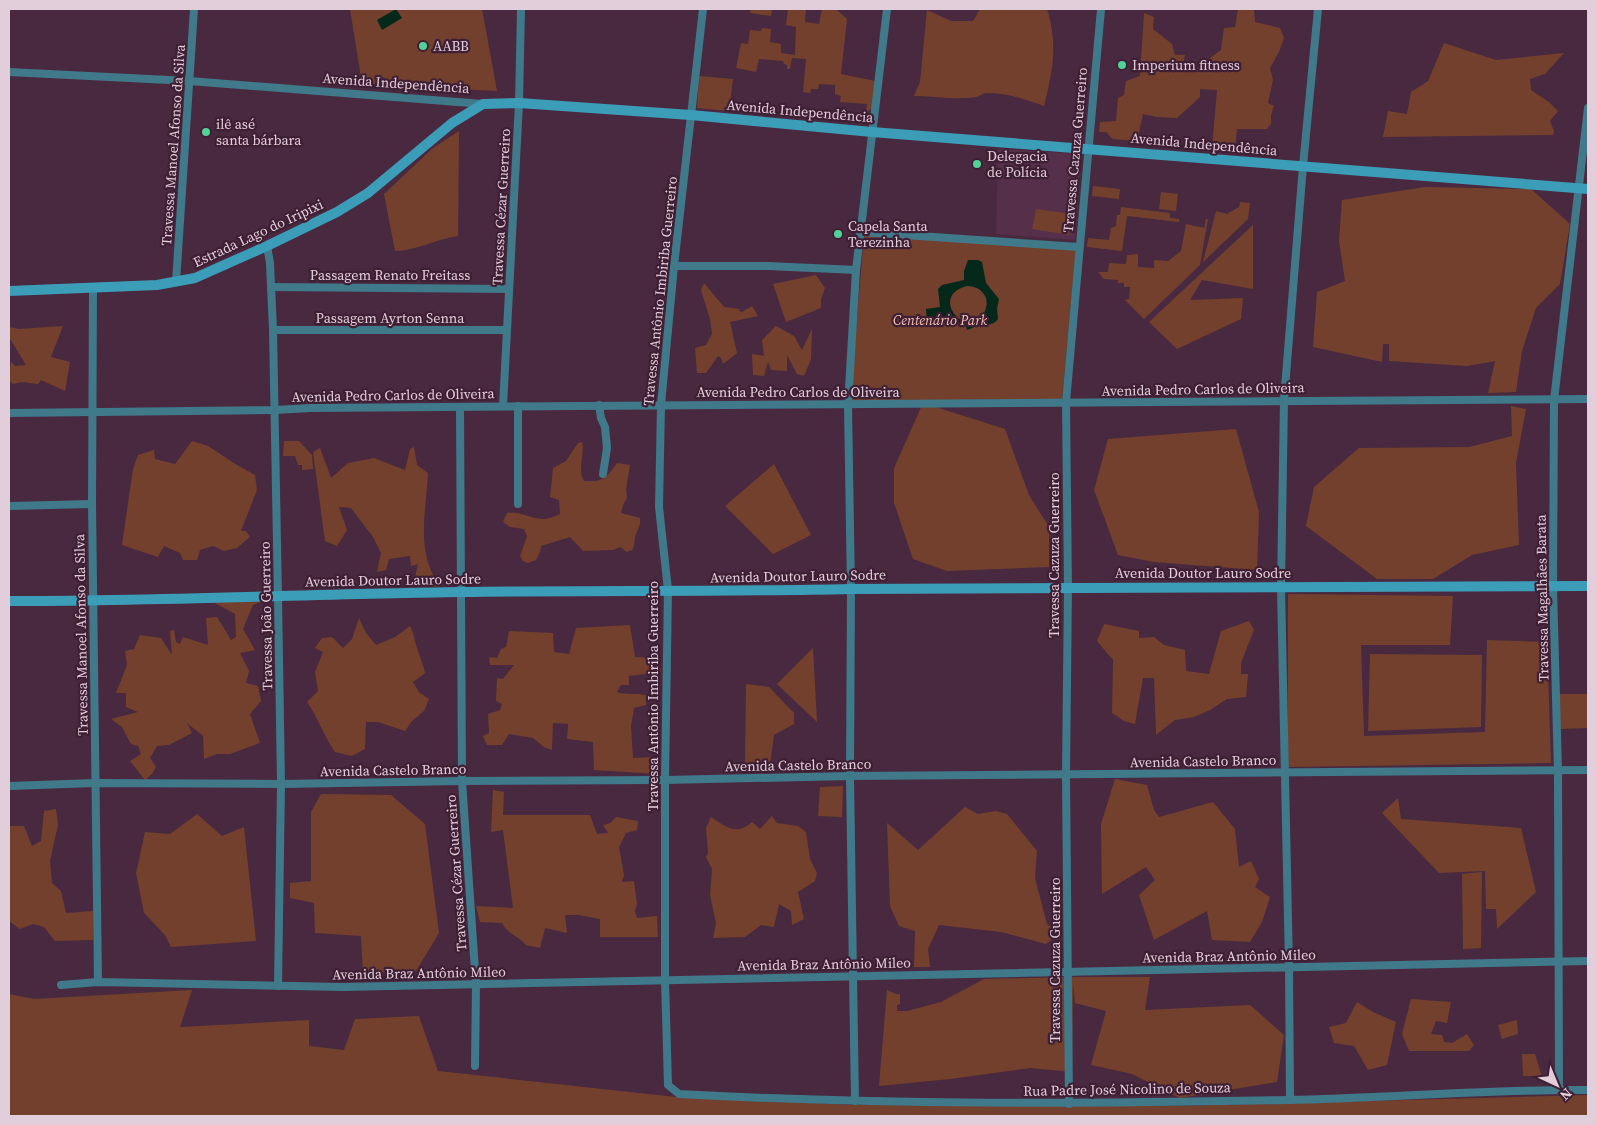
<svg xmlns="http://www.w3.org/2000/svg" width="1597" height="1125" font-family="'Source Serif 4',serif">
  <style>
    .built { fill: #56304a }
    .green { fill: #73402d }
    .water { fill: #042819; fill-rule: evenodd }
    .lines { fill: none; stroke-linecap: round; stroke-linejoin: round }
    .street { stroke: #40798a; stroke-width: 8 }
    .secondary { stroke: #3c9db9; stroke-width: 10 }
    .poi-dot { fill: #51d398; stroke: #3e1f34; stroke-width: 2 }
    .labels { text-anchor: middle; stroke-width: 4.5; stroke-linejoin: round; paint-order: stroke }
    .poi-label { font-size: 14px; fill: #e2cdda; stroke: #3e1f34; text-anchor: start }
    .street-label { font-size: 14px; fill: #e2cdda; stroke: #3e1f34 }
    .park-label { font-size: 14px; font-style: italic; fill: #f9c2af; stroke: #3e1f34 }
  </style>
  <rect width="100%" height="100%" fill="#49293f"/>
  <polygon class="built" points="998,149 1081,154 1075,240 996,234"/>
  <g class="green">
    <polygon points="350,9 482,9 497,91 362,84"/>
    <polygon points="751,9 772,9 771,16 750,13"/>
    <polygon points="788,9 806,9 805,22 819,24 822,9 837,10 847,19 841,74 875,81 874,106 866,113 867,104 840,102 841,96 835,94 835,85 819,84 818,89 811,89 810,93 803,92 806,59 792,58 790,69 787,69 787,65 784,64 783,61 759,59 756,72 736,68 741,43 748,44 750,30 761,31 762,28 771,29 770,42 781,44 781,53 795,55 796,27 786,25"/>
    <path d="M980,9H1047C1058,46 1053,69 1044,106C1026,99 1006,93 987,93C983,93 980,96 976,97C971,98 966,98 961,98C945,99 930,96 914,96L920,82L927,10L951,21H973Z"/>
    <polygon points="1238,9 1254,9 1255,22 1280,28 1284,38 1279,52 1270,68 1273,80 1268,103 1274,106 1271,115 1271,124 1267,129 1237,129 1235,148 1212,148 1217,90 1200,89 1200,97 1177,118 1157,117 1143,114 1137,141 1113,139 1106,132 1099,132 1100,122 1116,121 1118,98 1124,95 1126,81 1140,76 1144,13 1154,17 1153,29 1172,44 1175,55 1185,55 1183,65 1191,72 1221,50 1224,28 1235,27"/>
    <polygon points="1444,43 1496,60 1564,53 1545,74 1530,79 1531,90 1549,102 1558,111 1550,121 1554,131 1553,135 1383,137 1388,111 1407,114 1411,92 1428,81"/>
    <polygon points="699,76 733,79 729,111 697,108"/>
    <path d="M459,131L458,236C437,239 415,251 395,251L384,194L433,148Z"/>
    <polygon points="1093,186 1120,189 1119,199 1092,196"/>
    <polygon points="1425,187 1531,189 1570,224 1560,284 1536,308 1522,351 1516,392 1488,393 1495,361 1467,366 1389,361 1389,344 1383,344 1382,362 1313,347 1317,292 1345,281 1339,241 1342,200"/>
    <polygon points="1161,192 1178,194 1176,211 1159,209"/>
    <polygon points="1240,202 1250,203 1248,219 1203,262 1216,211 1227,214 1239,207"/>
    <polygon points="1121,207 1170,213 1170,218 1179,219 1179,222 1127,216 1122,251 1087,247 1088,238 1109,240 1111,228 1116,226 1117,215 1120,215"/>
    <polygon points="1036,209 1072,214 1069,235 1032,229"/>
    <polygon points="1206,219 1208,219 1200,265 1144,319 1125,300 1129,299 1130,287 1124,287 1124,283 1118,283 1118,280 1104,279 1098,272 1108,272 1109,263 1126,264 1127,255 1138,254 1138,267 1154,268 1154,260 1168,261 1181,251 1186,224 1204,228"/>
    <polygon points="1253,225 1253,289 1202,280 1190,300 1243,298 1241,319 1177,349 1149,322"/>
    <polygon points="864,235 1076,250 1062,399 850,402"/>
    <polygon points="816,275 825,288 821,299 821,308 786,322 773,284"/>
    <polygon points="704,283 724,307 740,309 739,311 742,312 752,306 758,316 730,322 737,353 723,364 721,358 718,356 706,373 697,373 695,348 706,345 712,334 710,319 701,290"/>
    <polygon points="63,326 51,357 70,362 65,391 41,380 38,384 22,382 13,384 9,380 9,373 11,371 9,372 9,355 11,368 11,362 15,366 26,365 9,337 9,327 19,329"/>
    <polygon points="776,326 794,336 802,350 812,329 811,359 804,376 797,374 787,355 787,371 771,370 768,362 764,376 753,375 752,354 764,356 762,340"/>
    <polygon points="923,403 1005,429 1029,495 1049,527 1049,567 947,571 913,559 894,503 894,468"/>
    <polygon points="1511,406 1526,409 1516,463 1519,545 1472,555 1433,579 1377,579 1306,526 1314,487 1359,448 1469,447 1512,436"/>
    <polygon points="1236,429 1259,512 1257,570 1154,562 1118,555 1094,490 1108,439"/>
    <polygon points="192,441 208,446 237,465 255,475 257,490 241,531 246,531 250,537 237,548 224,551 213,546 200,550 197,560 183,560 180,553 164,546 158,557 122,545 133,469 138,455 154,450 155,459 175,464"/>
    <polygon points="284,441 299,441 312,455 313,469 302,470 302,465 298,465 295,456 283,456"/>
    <path d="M582,442C585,455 577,469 584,481C604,482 606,478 617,463L630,465L626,489L627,498L623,505L621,513L640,518C641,527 636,531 635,538C634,543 635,545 632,550L627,552L620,547L613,550L583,551L570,537L541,546L540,552L536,560L528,563L523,561L520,556L527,536L524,529L510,527L503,522L507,513C528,510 536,527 560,514L559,500L550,497L553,468L566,461L578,443Z"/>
    <path d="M414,447L417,465L428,473C426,514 415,551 440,587L413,586L418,564L411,566L410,556L389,559L386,570L377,572L381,553L373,537L351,508L339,507L347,530L337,546L325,541L313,452L320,448L331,478L348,463L374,458L405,470L410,449Z"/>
    <polygon points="774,464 811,535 773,554 725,506"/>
    <polygon points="1288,594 1453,596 1450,645 1361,645 1364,736 1485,732 1487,640 1547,642 1551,763 1288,767"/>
    <polygon points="263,601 253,605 243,629 255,650 240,653 249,671 246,683 258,686 261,701 250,714 260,743 230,754 217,754 204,759 203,736 187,723 192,733 169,745 157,746 150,758 156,767 152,774 145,780 130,761 141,754 138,746 131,744 122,727 111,719 138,712 126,707 126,693 116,693 127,665 125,651 134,649 140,635 161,638 172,655 170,631 174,630 176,642 180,644 183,637 208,645 206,618 217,617 231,640 236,637 235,614 213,602"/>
    <path d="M359,618L366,633L376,645L395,637L410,626C414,633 414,638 416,645C419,655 423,663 425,673L413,682L419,692L429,699L424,711L412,721L405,731L378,722H366L365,749L352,756L335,752C324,736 318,718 307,702L318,691L315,672L323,652L315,648L322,638L332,637L343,648L352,639Z"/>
    <polygon points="1249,621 1254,630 1241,663 1241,674 1248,674 1246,697 1227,699 1210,710 1194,717 1175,720 1156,735 1154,678 1143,678 1135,724 1124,721 1112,713 1113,660 1097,641 1104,624 1139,631 1139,638 1154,637 1164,645 1185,650 1186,671 1209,674 1221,631"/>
    <path d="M630,625L635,657L659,658L661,672L629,676V685H621L617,692C626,695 636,693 646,695V705L634,708L631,726L633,758L656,757L658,774L594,770L593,742L567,739L568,724L553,723L552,750L544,747L533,738L509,734L502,745H487L483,736L489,733L488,714L500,710L502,704L496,701L497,678L503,679L514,665H490L489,657L497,658L501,649L506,647L509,631L553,633L554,652L569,654L576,628Z"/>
    <polygon points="813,648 817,722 777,684"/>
    <polygon points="1370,654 1482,655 1481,727 1368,731"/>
    <polygon points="746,684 769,687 794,713 794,724 774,735 770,765 745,767"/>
    <polygon points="1560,694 1588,694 1588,728 1560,729"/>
    <polygon points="1115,779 1147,785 1154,810 1159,817 1213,802 1235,829 1239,867 1251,861 1259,879 1255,887 1270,897 1262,922 1250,942 1212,940 1207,911 1154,940 1139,895 1155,880 1146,867 1102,894 1101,824"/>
    <polygon points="843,786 842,817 818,816 820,787"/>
    <path d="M493,790L504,792L503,815H590L597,834L608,833L603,825L610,823L616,817L638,821L637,830L626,833L619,847L624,875L622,882L634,881L637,904L635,911L637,918L657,916L658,937H600V919L579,915H565L567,933L545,928L540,948L526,945C517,934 509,936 502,923L480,922L476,906L513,908L503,830L491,832Z"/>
    <polygon points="321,794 391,795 425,824 439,933 416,971 363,973 361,936 315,933 314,903 290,898 290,883 311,881 311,812"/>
    <polygon points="1398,798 1401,819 1521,828 1536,892 1497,929 1496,909 1486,909 1485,871 1439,873 1382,813"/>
    <polygon points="965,807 978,814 996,811 1007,814 1037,851 1035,878 1047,924 1058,934 1046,944 1001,932 939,925 928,949 930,967 914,967 915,931 899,926 890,906 887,823 918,850"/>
    <polygon points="56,809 58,825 50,861 52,883 61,891 66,913 93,911 93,940 55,941 44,927 33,924 20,929 9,921 9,826 24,826 32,846 41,841 44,811"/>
    <polygon points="197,814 222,836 244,827 256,941 171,947 165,935 144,913 136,873 145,832 170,834"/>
    <path d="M772,816L777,823L798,826L806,832L810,859L817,873L815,881L798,892L804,919L792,925L791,911L779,904L774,927L761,925L745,937L713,938L716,923L710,895L712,869L706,857L708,853L706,828L711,817C726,827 737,836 752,822L760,829Z"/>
    <polygon points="1482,872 1481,948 1463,949 1462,874"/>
    <polygon points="1073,977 1150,977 1145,1010 1250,1005 1284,1035 1277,1082 1180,1098 1132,1074 1091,1065 1106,1011 1075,1003 1073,985 1072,1072 1030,1068 950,1079 879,1086 887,990 896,994 900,994 900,1004 897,1005 897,1011 907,1011 941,1002 984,979"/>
    <polygon points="192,990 180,1027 309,1020 309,1046 344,1050 355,1019 419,1016 438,1071 676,1097 856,1105 1179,1106 1588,1095 1588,1116 9,1116 9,994 34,999"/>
    <polygon points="1411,999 1451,1002 1447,1023 1436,1021 1431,1034 1442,1035 1444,1042 1452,1043 1467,1034 1474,1045 1469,1051 1409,1051 1402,1034"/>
    <polygon points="1357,1002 1373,1012 1396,1022 1387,1065 1368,1070 1354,1046 1334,1043 1329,1027 1346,1023"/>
    <polygon points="1517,1020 1518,1034 1502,1039 1498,1025"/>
    <polygon points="1522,1054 1535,1054 1542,1077 1523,1076"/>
  </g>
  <g class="water">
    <polygon points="396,9 402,18 382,30 377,20"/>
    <path d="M968,260H978L982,262L986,283L999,299L997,309L998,319C992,327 987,323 979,325C975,326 971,329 967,330L966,326L956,322L945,321L942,318L927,321L926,309L940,307L938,289L942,285L964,280V271ZM967,286C981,286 992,298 984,313C969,343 927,296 967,286Z"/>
  </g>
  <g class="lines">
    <g class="street">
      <path d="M703,9L674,266L661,405L659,507L668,590L665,780V980L668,1085L679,1094C882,1105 1084,1104 1287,1100C1387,1098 1488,1089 1588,1090"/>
      <polyline points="9,72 189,81 483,104"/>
      <polyline points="861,232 1079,247"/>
      <polyline points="267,246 270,263 273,330 278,596 281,784 278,986"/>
      <polyline points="674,266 768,266 856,270"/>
      <polyline points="176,282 194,9"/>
      <polyline points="271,287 509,289"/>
      <polyline points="93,288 92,504 98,982"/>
      <polyline points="273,330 507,330"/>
      <polyline points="599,405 601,418 605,427 607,448 603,474"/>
      <polyline points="503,406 519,103 521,9"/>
      <polyline points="460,407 462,781 476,985 475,1066"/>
      <polyline points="9,413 274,410 311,408 1588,399"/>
      <polyline points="518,504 518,406"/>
      <polyline points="9,506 92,504"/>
      <polyline points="9,786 95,783 281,784 462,781 665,780 850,776 1588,770"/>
      <polyline points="61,985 98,982 343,987 1588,961"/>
      <polyline points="1559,1089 1558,771 1553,587 1554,400 1588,108"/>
      <polyline points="1290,1100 1289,967 1281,587 1284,400 1303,166 1318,9"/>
      <polyline points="855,1101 853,976 850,776 851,589 848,405 856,270 887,9"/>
      <polyline points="1069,1104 1066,775 1068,588 1066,402 1101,9"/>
    </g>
    <g class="secondary">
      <polyline points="9,291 157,285 195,278 267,246 337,212 368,193 452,123 483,104 519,103 691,115 872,132 1588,189"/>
      <path d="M9,601C160,601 311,594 462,592C591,590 721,592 851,589L1588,586"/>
    </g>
  </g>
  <g class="poi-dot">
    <circle cx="423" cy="46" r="5"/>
    <circle cx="1122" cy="65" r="5"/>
    <circle cx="206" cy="132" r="5"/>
    <circle cx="977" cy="164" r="5"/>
    <circle cx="838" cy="234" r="5"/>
  </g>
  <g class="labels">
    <g class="poi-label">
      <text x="433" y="51">AABB</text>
      <text x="1132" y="70">Imperium fitness</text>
      <text x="216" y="129">ilê asé<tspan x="216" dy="16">santa bárbara</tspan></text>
      <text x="987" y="161">Delegacia<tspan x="987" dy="16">de Polícia</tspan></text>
      <text x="848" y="231">Capela Santa<tspan x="848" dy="16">Terezinha</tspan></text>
    </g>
    <g class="street-label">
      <text transform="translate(396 83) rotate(4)" y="5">Avenida Independência</text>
      <text transform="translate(800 111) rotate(5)" y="5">Avenida Independência</text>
      <text transform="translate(1204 144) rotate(5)" y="5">Avenida Independência</text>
      <text transform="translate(173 145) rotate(-86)" y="5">Travessa Manoel Afonso da Silva</text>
      <text transform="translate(1075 150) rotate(-85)" y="5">Travessa Cazuza Guerreiro</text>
      <text transform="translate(501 207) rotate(-87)" y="5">Travessa Cézar Guerreiro</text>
      <text transform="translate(258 233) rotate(-25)" y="5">Estrada Lago do Iripixi</text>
      <text x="390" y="280">Passagem Renato Freitass</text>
      <text transform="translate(660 291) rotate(-84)" y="5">Travessa Antônio Imbiriba Guerreiro</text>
      <text x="390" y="323">Passagem Ayrton Senna</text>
      <text transform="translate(1203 389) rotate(-1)" y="5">Avenida Pedro Carlos de Oliveira</text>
      <text x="798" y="397">Avenida Pedro Carlos de Oliveira</text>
      <text transform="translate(393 395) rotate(-1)" y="5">Avenida Pedro Carlos de Oliveira</text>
      <text transform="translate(1054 555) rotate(-90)" y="5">Travessa Cazuza Guerreiro</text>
      <text x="1203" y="578">Avenida Doutor Lauro Sodre</text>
      <text transform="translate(798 576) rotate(-1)" y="5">Avenida Doutor Lauro Sodre</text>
      <text transform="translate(393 580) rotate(-1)" y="5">Avenida Doutor Lauro Sodre</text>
      <text transform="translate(1542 598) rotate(-91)" y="5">Travessa Magalhães Barata</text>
      <text transform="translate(266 616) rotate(-91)" y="5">Travessa João Guerreiro</text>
      <text transform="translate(81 635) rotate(-91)" y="5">Travessa Manoel Afonso da Silva</text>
      <text transform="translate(653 696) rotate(-90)" y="5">Travessa Antônio Imbiriba Guerreiro</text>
      <text transform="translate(1203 761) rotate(-1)" y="5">Avenida Castelo Branco</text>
      <text transform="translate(798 765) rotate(-1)" y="5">Avenida Castelo Branco</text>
      <text transform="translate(393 770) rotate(-1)" y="5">Avenida Castelo Branco</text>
      <text transform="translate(456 873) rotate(-94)" y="5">Travessa Cézar Guerreiro</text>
      <text transform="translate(1229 956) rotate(-1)" y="5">Avenida Braz Antônio Mileo</text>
      <text transform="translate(1055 960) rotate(-90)" y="5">Travessa Cazuza Guerreiro</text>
      <text transform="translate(824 964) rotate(-1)" y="5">Avenida Braz Antônio Mileo</text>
      <text transform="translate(419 973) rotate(-1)" y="5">Avenida Braz Antônio Mileo</text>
      <text transform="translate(1127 1089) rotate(-1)" y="5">Rua Padre José Nicolino de Souza</text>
    </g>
    <g class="park-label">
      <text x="940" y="325">Centenário Park</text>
    </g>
  </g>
  <rect width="1597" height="1125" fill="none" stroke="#e2cdda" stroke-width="20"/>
  <g transform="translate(1557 1085) rotate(136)" stroke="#3e1f34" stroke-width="4" paint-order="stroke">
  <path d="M0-4L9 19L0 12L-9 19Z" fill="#e2cdda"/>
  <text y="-8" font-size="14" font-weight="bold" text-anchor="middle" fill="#e2cdda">N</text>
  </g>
</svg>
